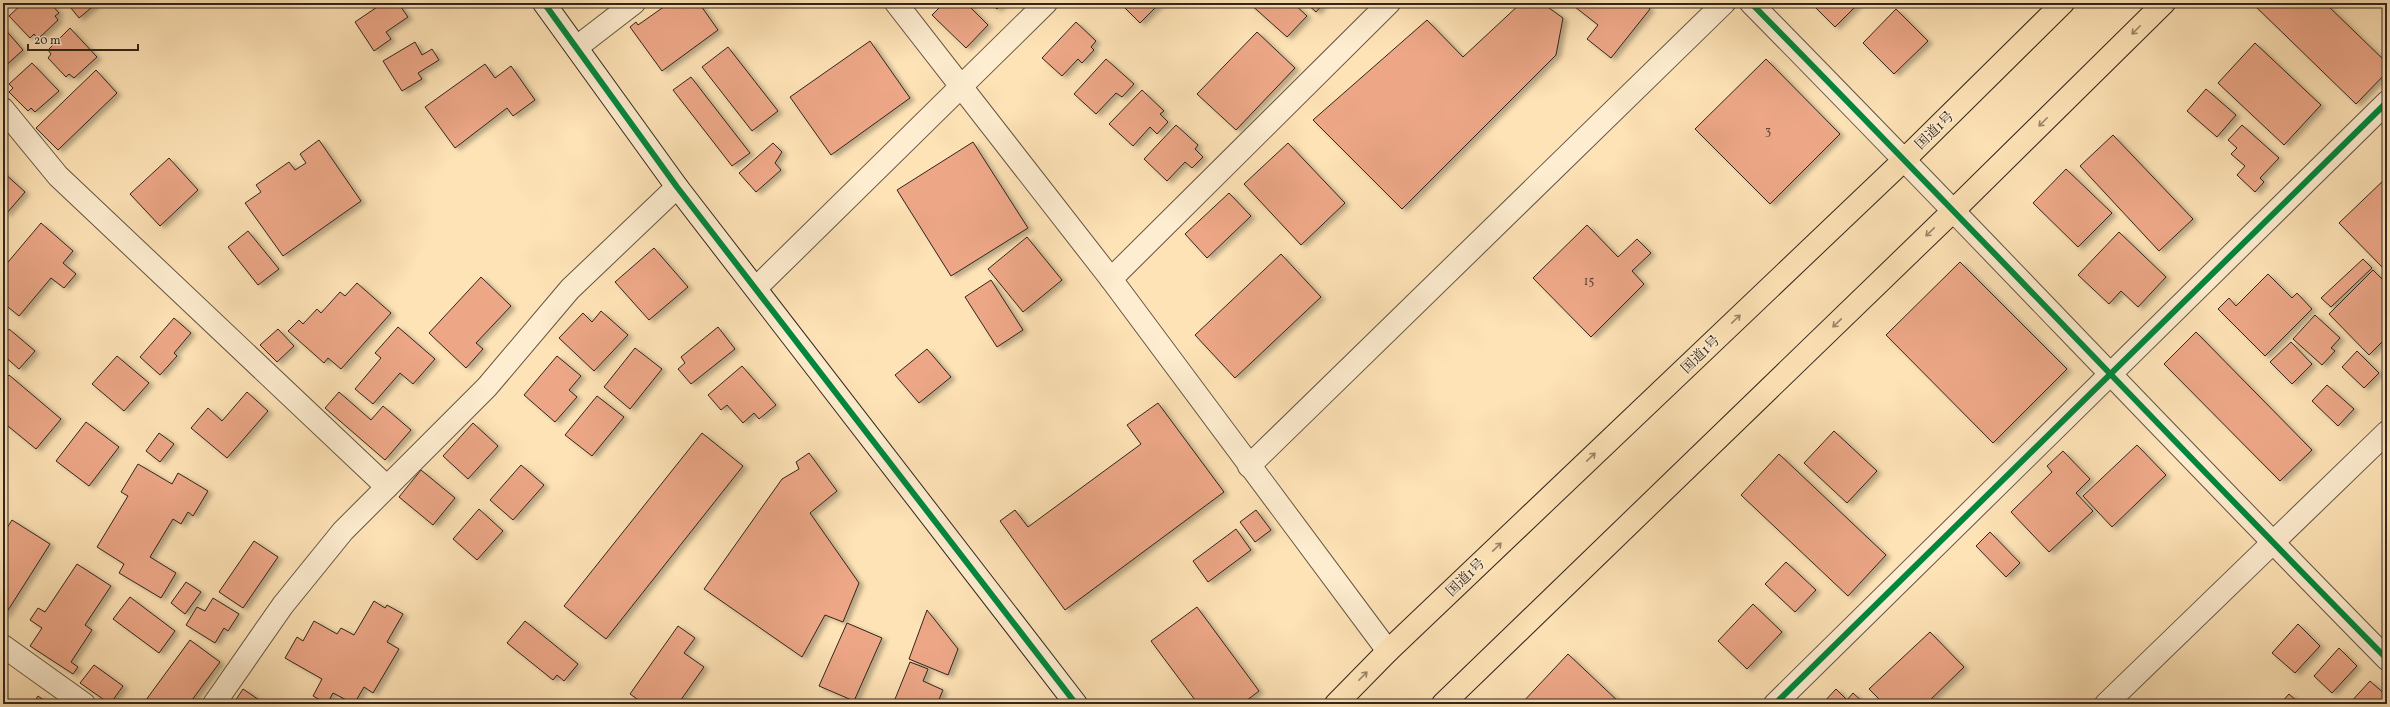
<svg xmlns="http://www.w3.org/2000/svg" width="2390" height="707" font-family="Vollkorn,'Noto Serif JP',serif">
  <style>
    .building { fill: #eda787; stroke: #31251c; filter: url(#shadow) }
    .lines { fill: none; stroke-linecap: round; stroke-linejoin: round }
    .street-casing { stroke: #645442; stroke-width: 24 }
    .secondary-casing { stroke: #31251c; stroke-width: 24 }
    .highway-casing { stroke: #31251c; stroke-width: 24 }
    .street { stroke: #feedd0; stroke-width: 22 }
    .secondary { stroke: #feedd0; stroke-width: 22 }
    .highway { stroke: #fee3b6; stroke-width: 22 }
    .cycleway-casing { stroke: #feedd0; stroke-width: 8 }
    .cycleway { stroke: #00873e; stroke-width: 6 }
    .oneway { stroke: #988469 }
    .labels { text-anchor: middle; stroke-width: 3; stroke-linejoin: round; paint-order: stroke }
    .number-label { font-size: 12px; fill: #604637 }
    .street-label { font-size: 14px; fill: #31251c; stroke: #feedd0 }
  </style>
  <defs>
    <filter id="shadow"><feDropShadow dx="4.5" dy="2.5" stdDeviation="2" flood-color="#0004"/></filter>
  </defs>
  <rect width="100%" height="100%" fill="#fee3b6"/>
  <filter id="stains"><feTurbulence type="fractalNoise" baseFrequency=".005" numOctaves="4"/><feColorMatrix values="0 0 0 0 .2 0 0 0 0 .09 0 0 0 0 .02 0 0 0 .5 -.17"/></filter>
  <radialGradient id="worn" r=".72"><stop offset=".6" stop-color="#630" stop-opacity="0"/><stop offset="1" stop-color="#630" stop-opacity=".3"/></radialGradient>
  <g class="building">
    <polygon points="23,3 50,3 59,13 55,16 58,20 38,39 34,34 30,38 9,16"/>
    <polygon points="67,3 97,3 79,18"/>
    <polygon points="383,3 398,3 408,17 386,32 391,39 374,51 355,22"/>
    <polygon points="663,3 699,3 718,30 662,71 630,27 636,22 638,25 665,6"/>
    <polygon points="944,3 966,3 988,25 966,48 932,15"/>
    <polygon points="990,3 1003,3 997,9"/>
    <polygon points="1120,3 1160,3 1140,23"/>
    <polygon points="1249,3 1293,3 1307,16 1287,37"/>
    <polygon points="1306,3 1324,3 1316,12"/>
    <polygon points="1521,3 1542,3 1563,18 1556,55 1402,209 1313,120 1427,20 1463,57"/>
    <polygon points="1570,3 1644,3 1650,9 1611,58 1587,39 1598,25"/>
    <polygon points="1811,3 1859,3 1835,27"/>
    <polygon points="2252,3 2325,3 2387,63 2387,72 2356,104"/>
    <polygon points="1896,9 1928,41 1894,74 1863,43"/>
    <polygon points="1076,22 1096,41 1091,47 1094,50 1082,63 1078,59 1062,76 1042,58"/>
    <polygon points="3,27 23,50 3,68"/>
    <polygon points="70,28 97,57 74,78 69,74 66,77 48,58 51,54 48,50"/>
    <polygon points="1257,32 1295,68 1236,130 1197,94"/>
    <polygon points="870,41 910,98 831,155 790,97"/>
    <polygon points="415,42 422,55 432,49 439,60 418,73 422,79 402,91 383,61"/>
    <polygon points="2255,43 2321,105 2284,145 2218,83"/>
    <polygon points="728,47 778,111 752,131 702,67"/>
    <polygon points="1106,59 1134,84 1122,97 1116,93 1096,114 1074,94"/>
    <polygon points="1766,59 1840,134 1770,204 1695,129"/>
    <polygon points="32,63 59,91 35,112 31,108 28,111 9,92 13,88 9,84"/>
    <polygon points="485,64 495,78 511,66 535,100 513,116 507,108 455,148 425,107"/>
    <polygon points="96,70 117,93 58,150 36,128"/>
    <polygon points="691,77 750,153 732,166 673,90"/>
    <polygon points="2206,89 2236,115 2217,137 2187,111"/>
    <polygon points="1142,90 1164,111 1160,114 1168,122 1157,134 1150,127 1133,146 1109,124"/>
    <polygon points="1176,125 1198,145 1195,149 1203,157 1192,168 1185,162 1167,181 1144,159"/>
    <polygon points="2242,125 2279,158 2260,178 2264,182 2255,192 2237,175 2245,166 2231,154 2237,148 2228,140"/>
    <polygon points="2113,135 2193,219 2159,251 2080,166"/>
    <polygon points="319,140 361,201 283,256 245,203 261,192 256,185 289,162 295,170 306,163 300,154"/>
    <polygon points="973,142 1028,228 951,276 897,190"/>
    <polygon points="773,143 782,152 775,163 781,170 756,192 739,173"/>
    <polygon points="1288,143 1345,203 1301,245 1244,184"/>
    <polygon points="169,158 198,190 160,226 130,194"/>
    <polygon points="2066,169 2112,213 2078,247 2033,203"/>
    <polygon points="3,172 25,192 6,214 3,212"/>
    <polygon points="2387,177 2387,272 2339,223"/>
    <polygon points="1229,193 1251,216 1207,258 1185,234"/>
    <polygon points="41,223 73,251 63,263 76,274 64,288 51,278 19,316 3,303 3,268"/>
    <polygon points="1587,225 1618,257 1637,239 1651,253 1632,271 1644,284 1591,337 1533,278"/>
    <polygon points="248,231 279,269 258,285 228,247"/>
    <polygon points="2119,232 2166,277 2138,307 2121,291 2109,304 2078,275"/>
    <polygon points="1027,237 1062,280 1023,312 988,269"/>
    <polygon points="654,248 688,287 649,320 615,282"/>
    <polygon points="1281,254 1321,297 1235,378 1195,335"/>
    <polygon points="2363,259 2372,268 2331,307 2321,298"/>
    <polygon points="1960,262 2067,369 1993,443 1886,335"/>
    <polygon points="2373,270 2387,284 2387,337 2369,355 2329,314"/>
    <polygon points="2268,274 2292,298 2297,293 2312,309 2265,356 2218,309 2229,298 2236,306"/>
    <polygon points="481,277 511,306 476,343 483,349 466,368 429,333"/>
    <polygon points="991,280 1023,330 997,347 965,297"/>
    <polygon points="357,283 391,313 341,369 328,358 324,363 288,331 299,320 303,324 317,309 321,313 340,292 345,296"/>
    <polygon points="601,311 628,335 594,371 559,338 583,313 592,322"/>
    <polygon points="2315,315 2340,338 2331,348 2335,351 2322,365 2293,339"/>
    <polygon points="174,318 191,333 174,353 177,356 160,375 140,357"/>
    <polygon points="398,327 435,359 413,384 400,373 373,404 355,389 381,358 375,353"/>
    <polygon points="718,327 735,349 691,384 678,369 685,363 681,357"/>
    <polygon points="9,329 35,351 19,369 3,355 3,336"/>
    <polygon points="278,329 294,346 277,362 260,345"/>
    <polygon points="2196,332 2312,450 2280,481 2164,364"/>
    <polygon points="2291,342 2312,364 2292,384 2270,362"/>
    <polygon points="635,348 662,369 630,409 604,387"/>
    <polygon points="927,349 951,377 919,403 895,375"/>
    <polygon points="2357,351 2379,373 2364,388 2342,367"/>
    <polygon points="117,356 149,383 124,411 92,384"/>
    <polygon points="557,356 581,376 569,390 577,397 555,422 524,395"/>
    <polygon points="742,366 776,405 759,419 754,413 743,423 727,405 721,410 708,395"/>
    <polygon points="9,375 61,419 36,449 3,422 3,382"/>
    <polygon points="2327,385 2354,409 2338,426 2312,401"/>
    <polygon points="247,392 268,411 227,458 191,428 208,408 222,421"/>
    <polygon points="339,392 371,420 383,406 411,430 385,460 325,408"/>
    <polygon points="597,396 624,417 592,456 565,435"/>
    <polygon points="1158,403 1224,492 1065,610 1000,521 1015,510 1028,527 1141,444 1127,425"/>
    <polygon points="86,422 119,447 89,486 56,461"/>
    <polygon points="473,423 498,446 468,479 443,456"/>
    <polygon points="1834,431 1877,471 1847,503 1804,463"/>
    <polygon points="159,433 174,444 160,462 146,451"/>
    <polygon points="702,433 743,466 606,639 564,606"/>
    <polygon points="2137,445 2166,475 2112,527 2083,496"/>
    <polygon points="2063,451 2090,479 2076,493 2093,511 2049,552 2011,512 2052,472 2047,466"/>
    <polygon points="809,453 837,491 810,513 859,583 843,622 825,615 802,657 704,589 782,479 799,469 796,462"/>
    <polygon points="1779,454 1886,555 1848,596 1741,495"/>
    <polygon points="138,464 172,484 178,473 208,491 193,516 188,512 181,524 173,519 150,557 176,573 161,598 119,573 124,564 97,547 128,496 121,492"/>
    <polygon points="521,465 544,485 513,520 490,500"/>
    <polygon points="421,470 455,498 433,525 399,497"/>
    <polygon points="479,509 503,531 477,560 453,539"/>
    <polygon points="1256,510 1271,530 1255,542 1240,522"/>
    <polygon points="12,520 50,544 5,615 3,614 3,534"/>
    <polygon points="1236,529 1251,550 1208,582 1193,561"/>
    <polygon points="1990,532 2020,563 2006,577 1976,546"/>
    <polygon points="254,541 278,557 243,608 219,592"/>
    <polygon points="1786,562 1816,590 1795,612 1765,584"/>
    <polygon points="77,564 111,586 85,625 92,630 71,662 78,667 73,674 30,646 42,628 30,620 38,608 45,612"/>
    <polygon points="186,582 201,592 185,614 171,603"/>
    <polygon points="130,597 175,631 159,653 113,619"/>
    <polygon points="213,598 239,614 228,631 224,628 215,643 186,625 197,607 205,611"/>
    <polygon points="374,601 385,608 387,605 403,614 387,642 399,649 373,693 364,687 354,704 333,693 327,704 313,696 322,679 285,658 297,637 303,641 314,621 337,634 341,628 354,635"/>
    <polygon points="1753,604 1782,632 1747,669 1718,641"/>
    <polygon points="1197,607 1259,691 1242,704 1198,704 1151,641"/>
    <polygon points="927,610 958,649 948,675 909,659"/>
    <polygon points="525,621 578,664 564,681 557,675 553,680 507,643"/>
    <polygon points="847,623 882,638 854,701 819,686"/>
    <polygon points="2298,624 2320,646 2295,673 2272,653"/>
    <polygon points="678,626 695,638 684,653 704,667 678,704 644,704 630,694"/>
    <polygon points="1930,632 1964,667 1926,704 1884,704 1869,689"/>
    <polygon points="190,640 220,662 189,704 143,704"/>
    <polygon points="2339,648 2357,666 2332,693 2314,676"/>
    <polygon points="1568,654 1621,704 1521,704"/>
    <polygon points="910,662 928,669 923,681 943,690 937,704 893,704"/>
    <polygon points="94,665 123,686 110,704 80,683"/>
    <polygon points="2370,681 2387,696 2387,699 2383,704 2349,704"/>
    <polygon points="243,689 265,704 233,704"/>
    <polygon points="1836,689 1847,700 1853,693 1865,704 1822,704"/>
    <polygon points="2289,694 2300,704 2280,704"/>
    <polygon points="38,696 49,704 33,704"/>
    <polygon points="464,699 469,704 460,704"/>
    <polygon points="612,700 621,704 610,704"/>
  </g>
  <g class="lines">
    <g class="street-casing">
      <g id="street">
        <polyline points="896,3 1111,279 1388,651"/>
        <path d="M1751,3C1965,220 2173,442 2387,659"/>
        <polyline points="577,47 634,3"/>
        <polyline points="3,109 58,176 387,487"/>
        <polyline points="1111,279 1389,3"/>
        <polyline points="756,288 1046,3"/>
        <polyline points="1249,466 1724,3"/>
        <polyline points="3,646 84,704"/>
        <polyline points="214,704 283,605 343,531 487,387 570,289 677,187"/>
        <polyline points="1775,704 2387,102"/>
        <polyline points="2106,704 2387,432"/>
      </g>
    </g>
    <g class="secondary-casing">
      <polyline id="secondary" points="544,3 677,187 1076,704"/>
    </g>
    <g class="highway-casing">
      <g id="highway">
        <polyline points="1336,704 1388,651 1905,159 2063,3"/>
        <polyline points="1443,704 1954,210 2164,3"/>
      </g>
    </g>
    <use href="#street" class="street"/>
    <use href="#secondary" class="secondary"/>
    <use href="#highway" class="highway"/>
    <g class="cycleway-casing">
      <g id="cycleway">
        <polyline points="544,3 677,187 1076,704"/>
        <path d="M1751,3C1965,220 2173,442 2387,659"/>
        <polyline points="1775,704 2387,102"/>
      </g>
    </g>
    <use href="#cycleway" class="cycleway"/>
  </g>
  <defs><path id="oneway-shaft" d="M-6 0H5M1.5-3L5.5 0L1.5 3" fill="none" stroke-width="1.6" stroke-linecap="round" stroke-linejoin="round"/></defs>
  <g class="oneway">
    <use href="#oneway-shaft" transform="translate(2136 30) rotate(135)"/>
    <use href="#oneway-shaft" transform="translate(2043 122) rotate(135)"/>
    <use href="#oneway-shaft" transform="translate(1930 232) rotate(136)"/>
    <use href="#oneway-shaft" transform="translate(1736 319) rotate(-44)"/>
    <use href="#oneway-shaft" transform="translate(1837 323) rotate(136)"/>
    <use href="#oneway-shaft" transform="translate(1591 457) rotate(-44)"/>
    <use href="#oneway-shaft" transform="translate(1497 547) rotate(-44)"/>
    <use href="#oneway-shaft" transform="translate(1363 676) rotate(-45)"/>
  </g>
  <g class="labels">
    <g class="number-label">
      <text x="1768" y="135">3</text>
      <text x="1589" y="285">15</text>
    </g>
    <g class="street-label">
      <text transform="translate(1934 130) rotate(-44)" y="5">国道1号</text>
      <text transform="translate(1700 354) rotate(-44)" y="5">国道1号</text>
      <text transform="translate(1465 577) rotate(-44)" y="5">国道1号</text>
    </g>
  </g>
  <rect width="2390" height="707" fill="none" stroke="#fee3b6" stroke-width="16"/>
  <rect x="4" y="4" width="2382" height="699" fill="none" stroke="#31251c" stroke-width="2"/>
  <rect x="8" y="8" width="2374" height="691" fill="none" stroke="#31251c"/>
  <path d="M28 44v6h110v-6" fill="none" stroke="#31251c" stroke-width="2"/>
  <text x="34" y="44" font-size="12" fill="#31251c" stroke="#feedd0" stroke-width="3" paint-order="stroke">20 m</text>
  <rect width="100%" height="100%" filter="url(#stains)"/>
  <rect width="100%" height="100%" fill="url(#worn)"/>
</svg>
